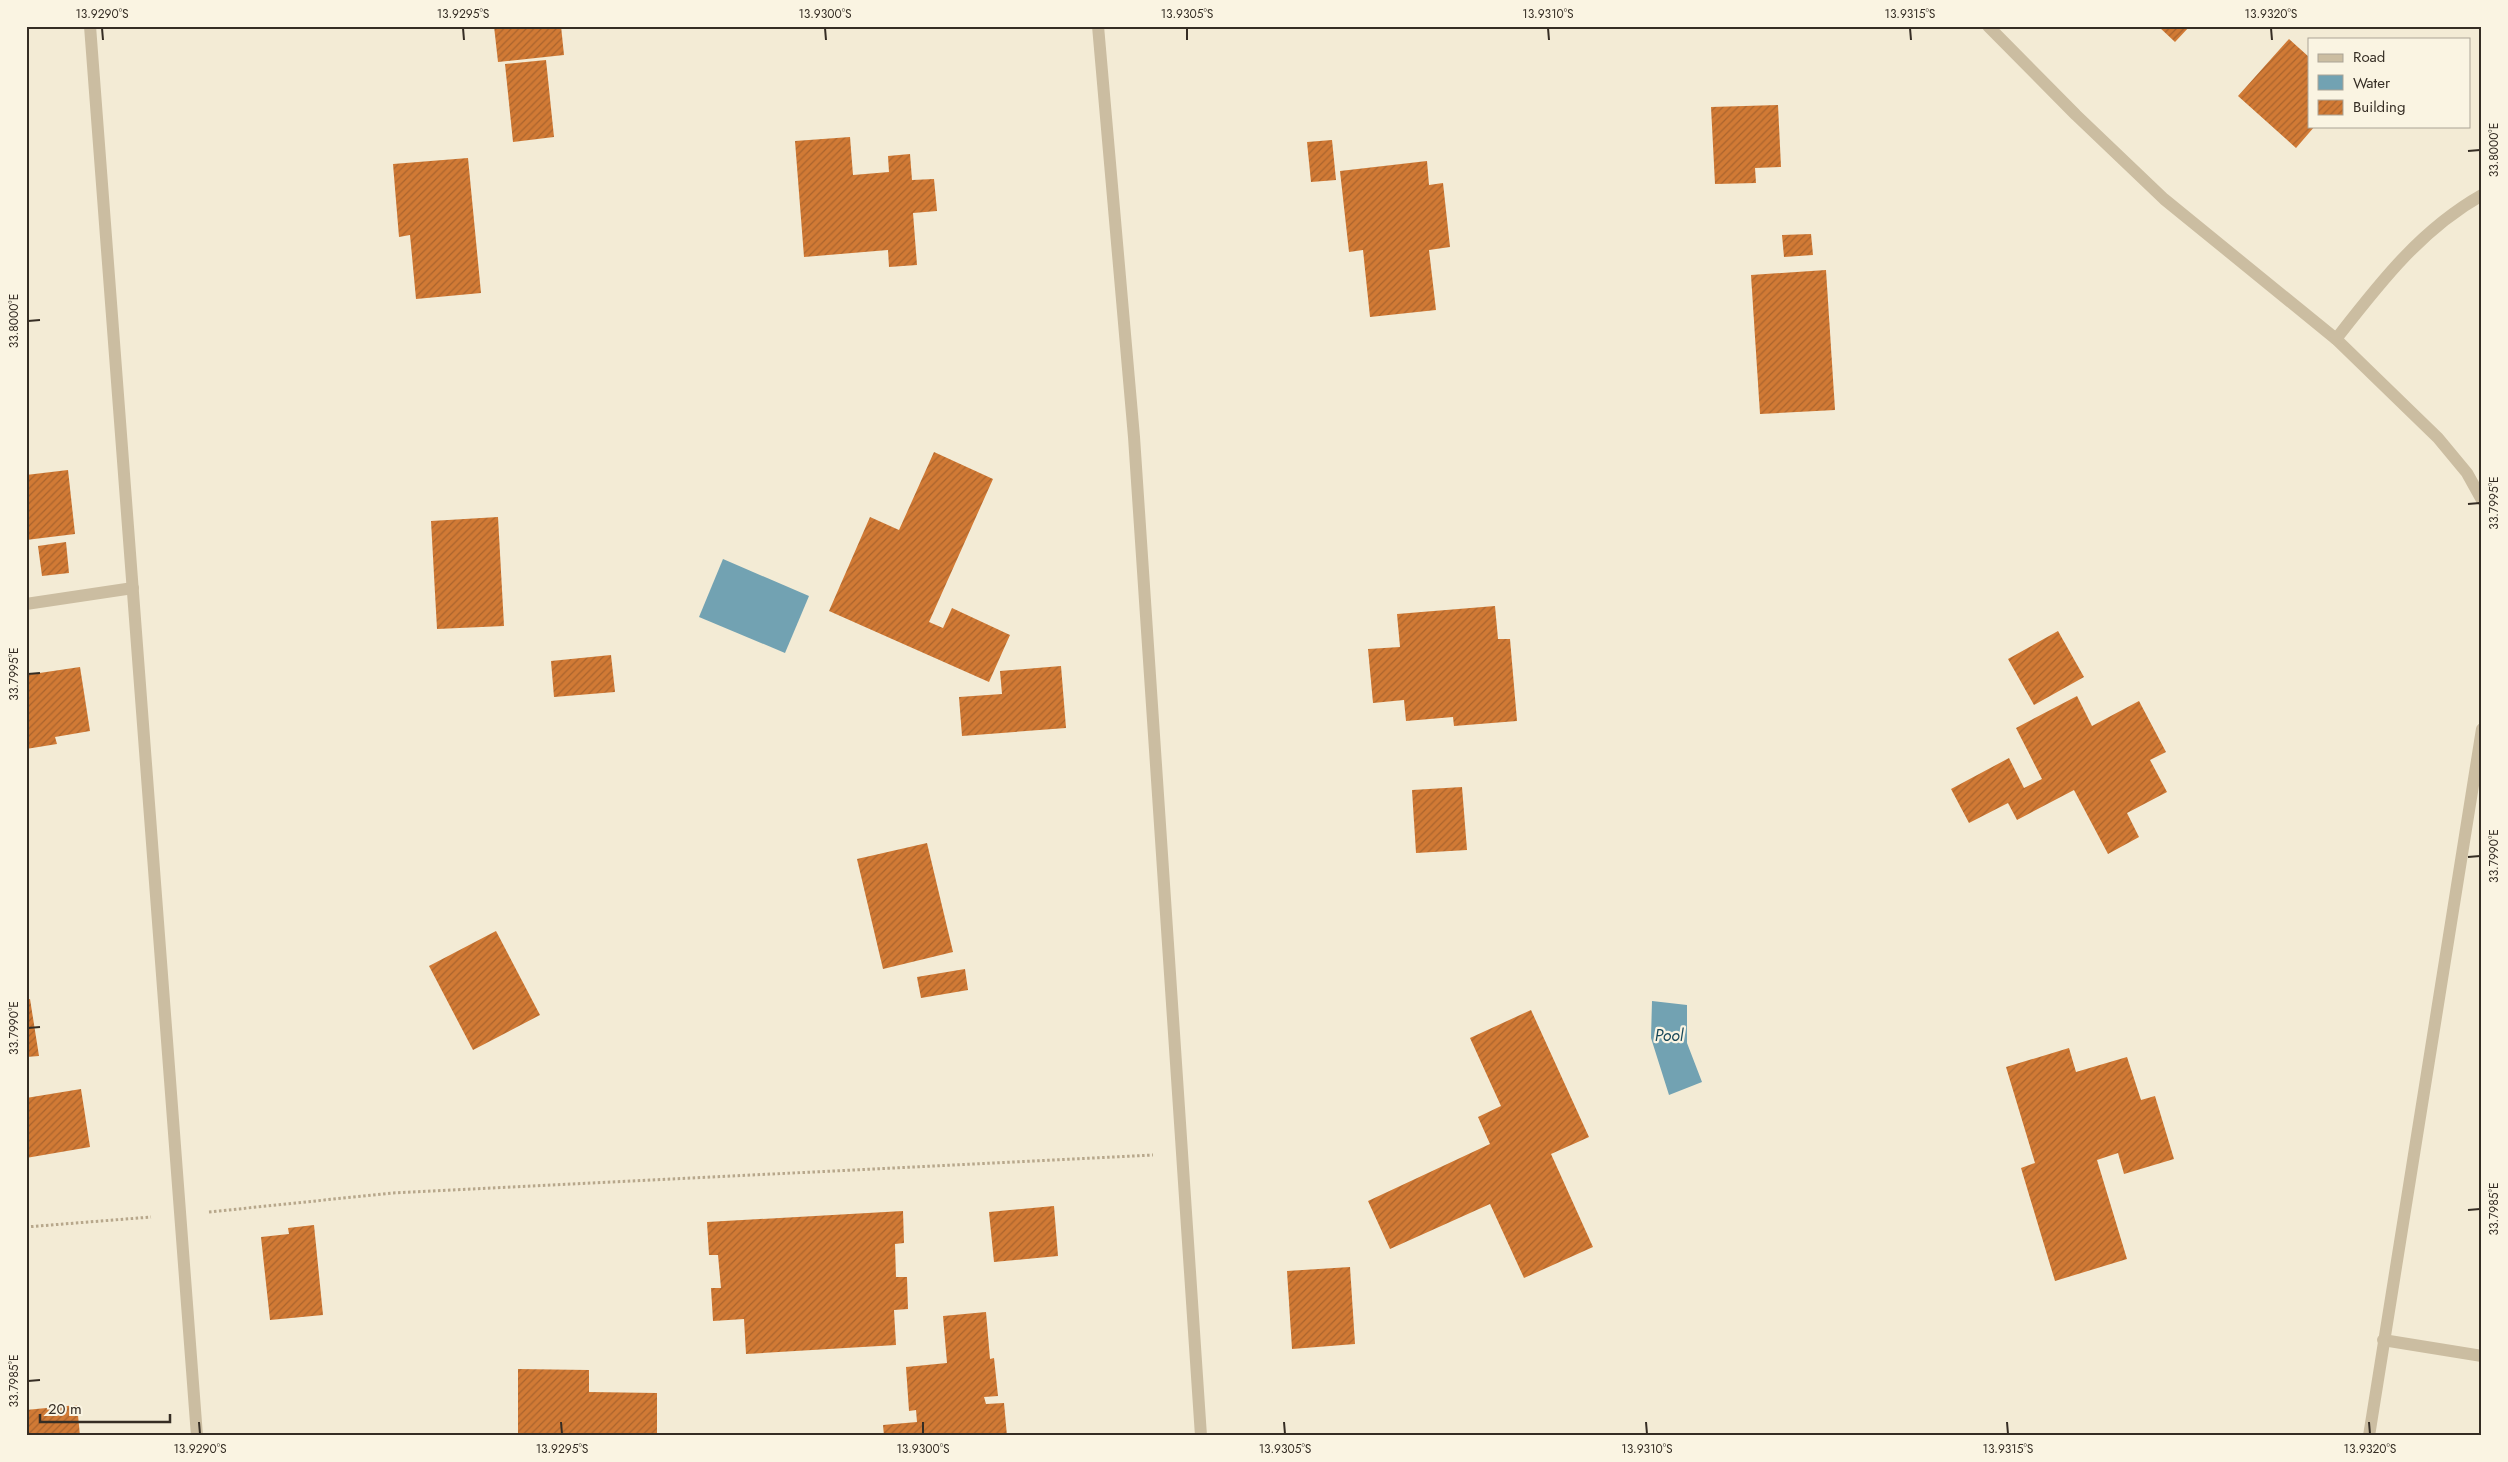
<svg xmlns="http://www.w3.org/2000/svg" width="2508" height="1462" font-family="Jost,sans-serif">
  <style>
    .water { fill: #72a2b2 }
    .building { fill: url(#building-hatch) }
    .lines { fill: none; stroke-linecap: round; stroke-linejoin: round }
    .path { stroke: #b7a78b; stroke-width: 3; stroke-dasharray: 2.5 2.5; stroke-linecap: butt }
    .lane { stroke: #cbbda1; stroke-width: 12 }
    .street { stroke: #cbbda1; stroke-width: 12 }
    .ticks { fill: none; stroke: #352d24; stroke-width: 2 }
    .labels { text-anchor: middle; stroke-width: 4.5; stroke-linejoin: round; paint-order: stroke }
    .water-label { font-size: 16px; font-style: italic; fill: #174759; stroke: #faf4e2 }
    .neatline { fill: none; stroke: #352d24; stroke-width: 2 }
    .ticks-label { font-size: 12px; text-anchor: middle; fill: #352d24 }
  </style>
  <defs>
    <pattern id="building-hatch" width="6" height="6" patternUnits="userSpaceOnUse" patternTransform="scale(1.25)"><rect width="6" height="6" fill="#d17a35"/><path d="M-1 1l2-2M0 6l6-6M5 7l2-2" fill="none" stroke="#aa642d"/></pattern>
  </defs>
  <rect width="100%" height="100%" fill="#f3ebd5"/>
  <g class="water">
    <polygon points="723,559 809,596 785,653 699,617"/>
    <polygon points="1652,1001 1687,1005 1687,1043 1702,1082 1669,1095 1651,1038"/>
  </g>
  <g class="building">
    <polygon points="494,26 561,26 564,55 498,62"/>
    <polygon points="2158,26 2190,26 2175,42"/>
    <polygon points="2289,39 2309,57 2309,126 2315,126 2296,148 2238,96"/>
    <polygon points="546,60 554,137 513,142 505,64"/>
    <polygon points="1778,105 1781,167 1755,168 1756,183 1715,184 1711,107"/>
    <polygon points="850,137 853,175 889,172 888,156 910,154 912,180 934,179 937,211 913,213 917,265 889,267 888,250 804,257 795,141"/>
    <polygon points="1332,140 1336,180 1311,182 1307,142"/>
    <polygon points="468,158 481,293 416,299 410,235 399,237 393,164"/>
    <polygon points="1427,161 1429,185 1443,183 1450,247 1429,250 1436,310 1370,317 1363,250 1349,252 1340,171"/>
    <polygon points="1811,234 1813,255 1784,257 1782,235"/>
    <polygon points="1826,270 1835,410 1760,414 1751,275"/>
    <polygon points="934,452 993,479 929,622 943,628 952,608 1010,635 989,682 829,611 870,517 899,530"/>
    <polygon points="68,470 75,534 26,540 26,475"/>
    <polygon points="498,517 504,626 437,629 431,521"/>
    <polygon points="66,542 69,573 42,576 38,546"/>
    <polygon points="1495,606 1498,639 1510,639 1517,721 1454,726 1453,717 1406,721 1404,700 1373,703 1368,649 1400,647 1397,614"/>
    <polygon points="2058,631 2084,677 2034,705 2008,659"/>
    <polygon points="611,655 615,692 554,697 551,661"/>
    <polygon points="1061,666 1066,728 962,736 959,697 1002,694 1000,671"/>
    <polygon points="80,667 90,731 55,737 57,744 26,749 26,675"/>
    <polygon points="2077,696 2092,726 2139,701 2166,752 2150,760 2167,792 2127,813 2139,837 2108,854 2074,790 2017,820 2008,803 1969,823 1951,789 2009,758 2024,788 2042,779 2016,728"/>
    <polygon points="1462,787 1467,850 1416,853 1412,790"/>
    <polygon points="927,843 953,952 883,969 857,859"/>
    <polygon points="496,931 540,1015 473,1050 429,966"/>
    <polygon points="965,969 968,990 921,998 917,977"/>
    <polygon points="30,999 39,1056 26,1057 26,1000"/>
    <polygon points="1531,1010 1589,1137 1551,1154 1593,1247 1524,1278 1490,1204 1390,1249 1368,1201 1490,1144 1478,1117 1501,1106 1470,1038"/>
    <polygon points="2069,1048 2076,1072 2127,1057 2141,1100 2155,1096 2174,1159 2124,1174 2118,1153 2097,1160 2127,1259 2055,1281 2021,1168 2035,1163 2006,1067"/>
    <polygon points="81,1089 90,1147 26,1158 26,1098"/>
    <polygon points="1054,1206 1058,1256 994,1262 989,1212"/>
    <polygon points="903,1211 904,1243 895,1244 896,1277 907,1277 908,1309 894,1310 896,1345 746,1354 744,1319 713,1321 711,1288 721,1288 718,1255 709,1255 707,1222"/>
    <polygon points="314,1225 323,1315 270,1320 261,1237 289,1234 288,1228"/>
    <polygon points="1350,1267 1355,1344 1292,1349 1287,1271"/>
    <polygon points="986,1312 990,1359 994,1358 998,1396 984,1397 986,1404 1004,1403 1007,1436 884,1436 883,1425 917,1422 916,1410 909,1411 906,1367 947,1363 943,1316"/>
    <polygon points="518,1369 589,1370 589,1392 657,1393 657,1436 518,1436"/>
    <polygon points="77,1405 80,1436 26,1436 26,1410"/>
  </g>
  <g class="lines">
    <g class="path">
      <polyline points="209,1212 392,1193 1153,1155"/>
      <polyline points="26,1227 151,1217"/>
    </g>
    <polyline class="lane" points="26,604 133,588"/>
    <g class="street">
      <polyline points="90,26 197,1436"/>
      <polyline points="1098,26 1134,437 1201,1436"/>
      <polyline points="1988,26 2076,115 2164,199 2336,339 2438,438 2467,473 2482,500"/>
      <path d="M2336,339C2379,284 2420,230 2482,195"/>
      <polyline points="2383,1340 2482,1356"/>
      <polyline points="2369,1436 2482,729"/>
    </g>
  </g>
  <path class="ticks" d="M102,28L103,40M463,28L464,40M825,28L826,40M1187,28V40M1548,28L1549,40M1910,28L1911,40M2271,28L2272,40M2468,151L2480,150M28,321L40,320M2468,504L2480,503M28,674L40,673M2468,857L2480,856M28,1028L40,1027M2468,1210L2480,1209M28,1381L40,1380M199,1422L200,1434M561,1422L562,1434M923,1422V1434M1284,1422L1285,1434M1646,1422L1647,1434M2007,1422L2008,1434M2369,1422L2370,1434"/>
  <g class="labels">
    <g class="water-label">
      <text x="1669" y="1041">Pool</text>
    </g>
  </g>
  <rect width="2508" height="1462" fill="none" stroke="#faf4e2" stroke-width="55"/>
  <rect x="2308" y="38" width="162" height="90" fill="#faf4e2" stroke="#aba496"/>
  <rect x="2318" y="54" width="25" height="8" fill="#cbbda1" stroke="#aba496"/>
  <text x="2353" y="62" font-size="15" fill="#352d24">Road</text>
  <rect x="2318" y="75" width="25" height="15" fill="#72a2b2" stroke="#aba496"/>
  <text x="2353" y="88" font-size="15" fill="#352d24">Water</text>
  <rect x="2318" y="100" width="25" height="15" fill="url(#building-hatch)" stroke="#aba496"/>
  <text x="2353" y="112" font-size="15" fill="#352d24">Building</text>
  <path d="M40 1414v8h130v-8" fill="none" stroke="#352d24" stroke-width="2.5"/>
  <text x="48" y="1414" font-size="15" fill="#352d24" stroke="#faf4e2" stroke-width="4" paint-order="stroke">20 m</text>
  <rect x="28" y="28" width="2452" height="1406" class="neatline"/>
  <g class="ticks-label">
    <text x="102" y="18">13.9290°S</text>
    <text x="463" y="18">13.9295°S</text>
    <text x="825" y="18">13.9300°S</text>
    <text x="1187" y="18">13.9305°S</text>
    <text x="1548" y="18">13.9310°S</text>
    <text x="1910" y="18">13.9315°S</text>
    <text x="2271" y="18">13.9320°S</text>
    <text transform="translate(2494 150) rotate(-90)" y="4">33.8000°E</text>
    <text transform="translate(14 321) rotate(-90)" y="4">33.8000°E</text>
    <text transform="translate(2494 503) rotate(-90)" y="4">33.7995°E</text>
    <text transform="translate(14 674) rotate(-90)" y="4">33.7995°E</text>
    <text transform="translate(2494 856) rotate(-90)" y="4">33.7990°E</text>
    <text transform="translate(14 1028) rotate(-90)" y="4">33.7990°E</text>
    <text transform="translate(2494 1209) rotate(-90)" y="4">33.7985°E</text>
    <text transform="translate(14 1381) rotate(-90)" y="4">33.7985°E</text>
    <text x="200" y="1453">13.9290°S</text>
    <text x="562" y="1453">13.9295°S</text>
    <text x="923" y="1453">13.9300°S</text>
    <text x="1285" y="1453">13.9305°S</text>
    <text x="1647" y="1453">13.9310°S</text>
    <text x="2008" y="1453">13.9315°S</text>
    <text x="2370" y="1453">13.9320°S</text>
  </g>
</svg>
